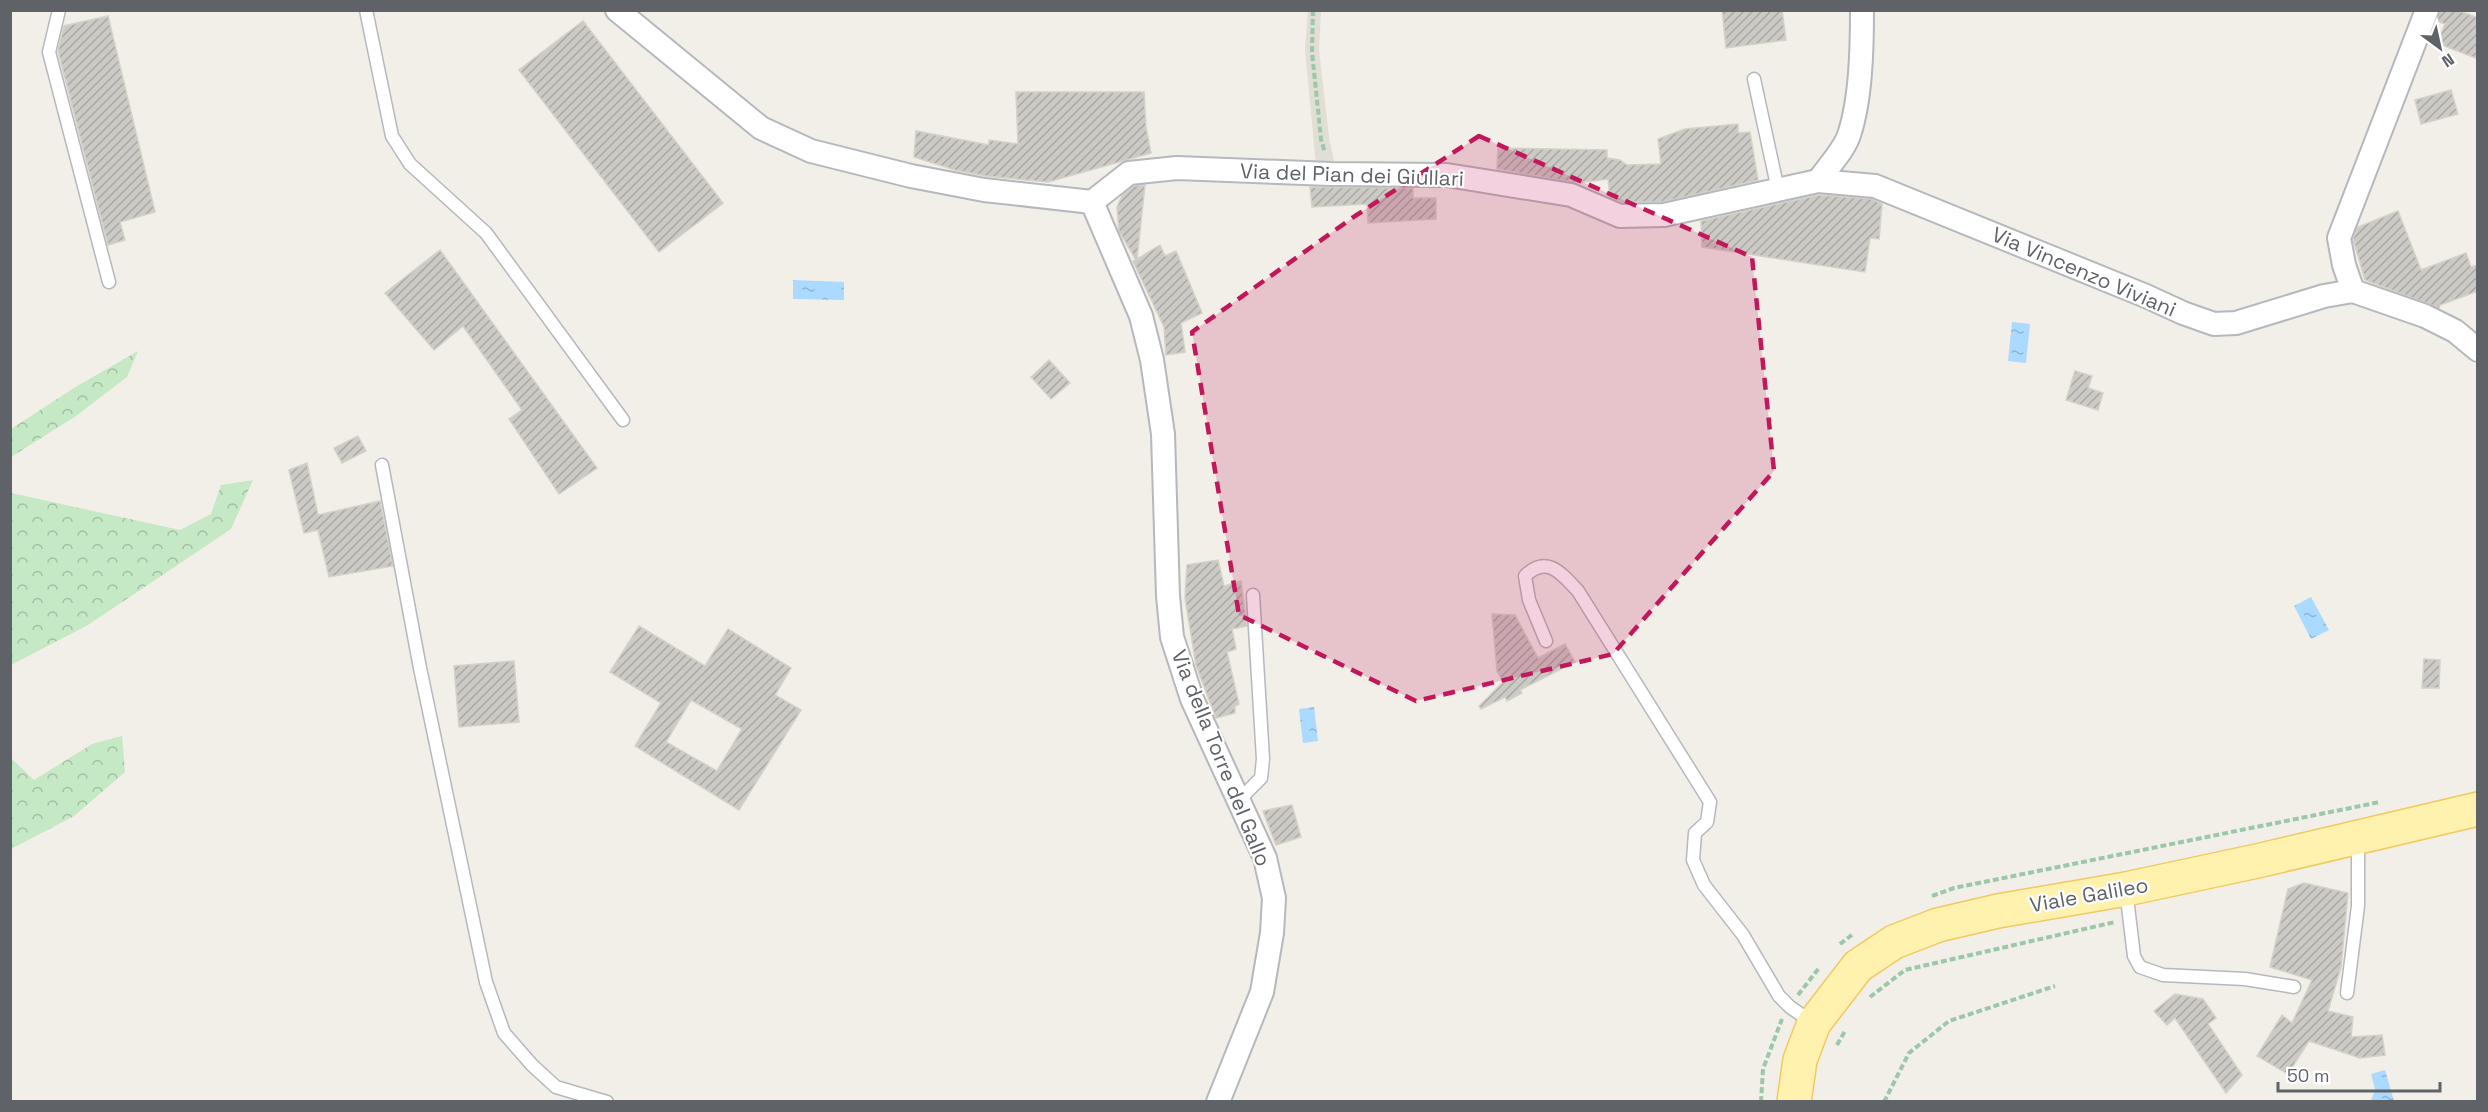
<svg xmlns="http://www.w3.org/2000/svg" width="2488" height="1112" font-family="'Space Grotesk',sans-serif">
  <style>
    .education { fill: #e1ded6 }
    .forest { fill: url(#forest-crowns) }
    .water { fill: url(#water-ripples) }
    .building { fill: url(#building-hatch); stroke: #d6d1c6; stroke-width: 1.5; fill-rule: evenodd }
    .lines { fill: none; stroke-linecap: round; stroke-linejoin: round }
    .lane-casing { stroke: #b5b8bc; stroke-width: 15 }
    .street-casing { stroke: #b5b8bc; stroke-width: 26 }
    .primary-casing { stroke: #f2c960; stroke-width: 36 }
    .path { stroke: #9cc7a9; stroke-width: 4; stroke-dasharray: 6 3; stroke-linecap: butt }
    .lane { stroke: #fff; stroke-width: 12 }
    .street { stroke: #fff; stroke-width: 22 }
    .primary { stroke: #fff2af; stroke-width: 33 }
    .marked { fill: #c2185b; fill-opacity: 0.2; stroke: #c2185b; stroke-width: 4.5; stroke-dasharray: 12 8; stroke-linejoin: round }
    .labels { text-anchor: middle; stroke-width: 4.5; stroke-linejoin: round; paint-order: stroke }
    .street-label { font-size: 21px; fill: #5f6368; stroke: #fff }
  </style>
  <defs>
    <pattern id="forest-crowns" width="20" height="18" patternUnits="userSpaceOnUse" patternTransform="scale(1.5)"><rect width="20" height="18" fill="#c5e8c5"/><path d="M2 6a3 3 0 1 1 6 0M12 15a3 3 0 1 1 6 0" fill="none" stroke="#a3c0a4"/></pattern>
    <pattern id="water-ripples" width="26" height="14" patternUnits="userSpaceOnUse" patternTransform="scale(1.5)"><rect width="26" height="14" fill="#aadaff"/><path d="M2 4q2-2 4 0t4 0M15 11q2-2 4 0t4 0" fill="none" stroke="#8eb4d2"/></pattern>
    <pattern id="building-hatch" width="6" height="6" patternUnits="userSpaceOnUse" patternTransform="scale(1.5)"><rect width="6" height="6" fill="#cccac5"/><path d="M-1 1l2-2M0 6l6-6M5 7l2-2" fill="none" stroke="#a9a8a4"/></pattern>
  </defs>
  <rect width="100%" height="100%" fill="#f1efe8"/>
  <polygon class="education" points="1308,11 1321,11 1319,50 1329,137 1335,166 1316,166 1305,49"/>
  <g class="forest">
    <polygon points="138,351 127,377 76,416 11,457 11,429 74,388"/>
    <polygon points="253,480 231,529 88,625 11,665 11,493 180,530 211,514 221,485"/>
    <polygon points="122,736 125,772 74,816 11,849 11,758 34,780 92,744"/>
  </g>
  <g class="water">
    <polygon points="793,280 844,282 844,300 793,299"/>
    <polygon points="2012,322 2030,324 2026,363 2008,361"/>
    <polygon points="2311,597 2329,630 2311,639 2294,606"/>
    <polygon points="1314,707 1318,741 1303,743 1299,709"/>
    <polygon points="2385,1070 2394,1101 2371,1101 2375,1089 2371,1074"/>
  </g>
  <g class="building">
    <polygon points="1722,10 1782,10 1786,40 1726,48"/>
    <polygon points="2440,10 2457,10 2478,18 2478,59 2437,43 2445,24 2437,21"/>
    <polygon points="108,16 155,212 120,222 125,240 108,245 58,51 64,26"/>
    <polygon points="583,21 723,203 659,252 519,70"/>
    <polygon points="2451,90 2458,114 2421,124 2415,100"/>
    <polygon points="1016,92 1144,92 1146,127 1151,153 1048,182 986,176 955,170 914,157 916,131 989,145 989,140 1018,144"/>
    <polygon points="1738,124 1738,133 1750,132 1758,180 1662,202 1623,202 1610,197 1608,179 1577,183 1497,169 1498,148 1607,150 1607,158 1620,160 1627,165 1661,164 1658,139 1685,129"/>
    <polygon points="1145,185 1137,259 1160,245 1165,256 1176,251 1202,313 1181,323 1185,352 1166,355 1164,327 1133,261 1136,260 1119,231 1117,207 1122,196 1134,186"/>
    <polygon points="1310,187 1413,188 1413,198 1436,198 1436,219 1368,223 1367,204 1312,207"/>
    <polygon points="1819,195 1872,199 1882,204 1879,239 1870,238 1865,272 1702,247 1701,221"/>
    <polygon points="2398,211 2421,270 2466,253 2471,267 2478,265 2478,291 2440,305 2439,308 2365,280 2353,239 2358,227"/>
    <polygon points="440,250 597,468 559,494 509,419 522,410 463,326 434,350 385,293"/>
    <polygon points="1049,360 1070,383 1051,399 1031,377"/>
    <polygon points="2075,371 2092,376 2088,388 2103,393 2098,410 2066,400"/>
    <polygon points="358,436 366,451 342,463 334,448"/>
    <polygon points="307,463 318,515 380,501 393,566 329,577 318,530 304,533 289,470"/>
    <polygon points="1218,560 1224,586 1241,581 1247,626 1232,629 1236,649 1227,652 1239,704 1235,706 1235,713 1216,718 1196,665 1185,598 1187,565"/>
    <polygon points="1492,614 1515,615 1538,658 1565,644 1575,662 1520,690 1522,693 1507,701 1505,697 1481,709 1479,706 1503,682 1497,671"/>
    <path d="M639,626L705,666L728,629L791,668L775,695L801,710L739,810L635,746L661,703L610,672ZM691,700L742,729L717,771L666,742Z"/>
    <polygon points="2424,659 2440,660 2439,688 2422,688"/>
    <polygon points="514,661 519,722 459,727 454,666"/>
    <polygon points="1292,805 1301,837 1276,845 1263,811"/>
    <polygon points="2304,883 2348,893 2341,967 2328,1011 2353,1017 2351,1037 2382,1035 2385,1055 2360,1058 2309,1041 2288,1074 2257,1056 2282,1015 2292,1023 2312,980 2270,967 2288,889"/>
    <polygon points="2175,994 2203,999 2216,1018 2208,1024 2242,1075 2226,1093 2175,1018 2167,1025 2154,1011"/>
  </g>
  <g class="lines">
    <g class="lane-casing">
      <g id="lane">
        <polyline points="59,10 49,52 109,282"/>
        <polyline points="366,10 392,136 410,164 486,233 623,420"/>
        <polyline points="1754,79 1778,190"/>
        <polyline points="382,465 420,668 486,982 504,1033 532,1065 556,1087 607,1102"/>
        <path d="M1546,641L1529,600L1525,576C1547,554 1562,574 1578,591L1710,802L1707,822L1695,833L1693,860L1704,885L1743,935L1779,996L1790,1007L1813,1023"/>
        <polyline points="1238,801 1261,778 1263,759 1253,595"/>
        <polyline points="2126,890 2134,956 2140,967 2163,975 2245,979 2294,987"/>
        <polyline points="2347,993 2358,906 2358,839"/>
      </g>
    </g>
    <g class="street-casing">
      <g id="street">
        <polyline points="617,10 761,128 811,151 911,176 984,190 1092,202"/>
        <polyline points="2427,10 2339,238 2344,265 2353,291 2425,316 2455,331 2478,350"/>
        <path d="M1818,181C1828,167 1844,150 1849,135C1861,99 1862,48 1862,10"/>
        <polyline points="1092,202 1129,173 1177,168 1331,174 1447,175 1571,195 1620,216 1664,215 1818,181 1875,186 2146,296 2183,313 2214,324 2236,323 2324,296 2353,291"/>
        <polyline points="1092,202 1141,316 1152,360 1163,434 1168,596 1172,637 1192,699 1265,858 1274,898 1272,933 1262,992 1218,1102"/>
      </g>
    </g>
    <g class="primary-casing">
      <polyline id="primary" points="1794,1102 1800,1060 1814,1023 1858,966 1894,942 1938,925 1998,911 2126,889 2257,861 2478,809"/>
    </g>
    <g class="path">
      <polyline points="1313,10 1312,52 1321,139 1325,153"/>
      <polyline points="1932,896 1954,888 2380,802"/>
      <polyline points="1840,944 1853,934"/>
      <polyline points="1798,995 1819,968"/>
      <polyline points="1870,997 1905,970 2115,922"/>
      <polyline points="1837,1045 1845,1031"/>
      <polyline points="1761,1102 1763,1069 1782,1019"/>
      <polyline points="1884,1102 1909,1053 1949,1021 2055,986"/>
    </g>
    <use href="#lane" class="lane"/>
    <use href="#street" class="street"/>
    <use href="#primary" class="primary"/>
  </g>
  <path class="marked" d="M1479,136L1752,257L1774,471L1613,654L1416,701L1239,615L1192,332L1355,216Z"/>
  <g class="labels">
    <g class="street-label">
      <text transform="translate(1352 175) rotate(2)" y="7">Via del Pian dei Giullari</text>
      <text transform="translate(2084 272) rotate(23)" y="7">Via Vincenzo Viviani</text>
      <text transform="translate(1221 758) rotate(68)" y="7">Via della Torre del Gallo</text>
      <text transform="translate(2089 895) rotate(-10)" y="7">Viale Galileo</text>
    </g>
  </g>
  <rect width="2488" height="1112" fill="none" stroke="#5f6368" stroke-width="24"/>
  <g transform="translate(2440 48) rotate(147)" stroke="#ffffff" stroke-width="4.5" paint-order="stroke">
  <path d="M0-4.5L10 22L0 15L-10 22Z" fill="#5f6368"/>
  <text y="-9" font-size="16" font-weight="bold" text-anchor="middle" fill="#5f6368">N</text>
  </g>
  <path d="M2278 1082v9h162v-9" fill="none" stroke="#5f6368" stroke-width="3"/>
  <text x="2287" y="1082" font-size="18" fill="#5f6368" stroke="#ffffff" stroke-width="4.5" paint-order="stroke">50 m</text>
</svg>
